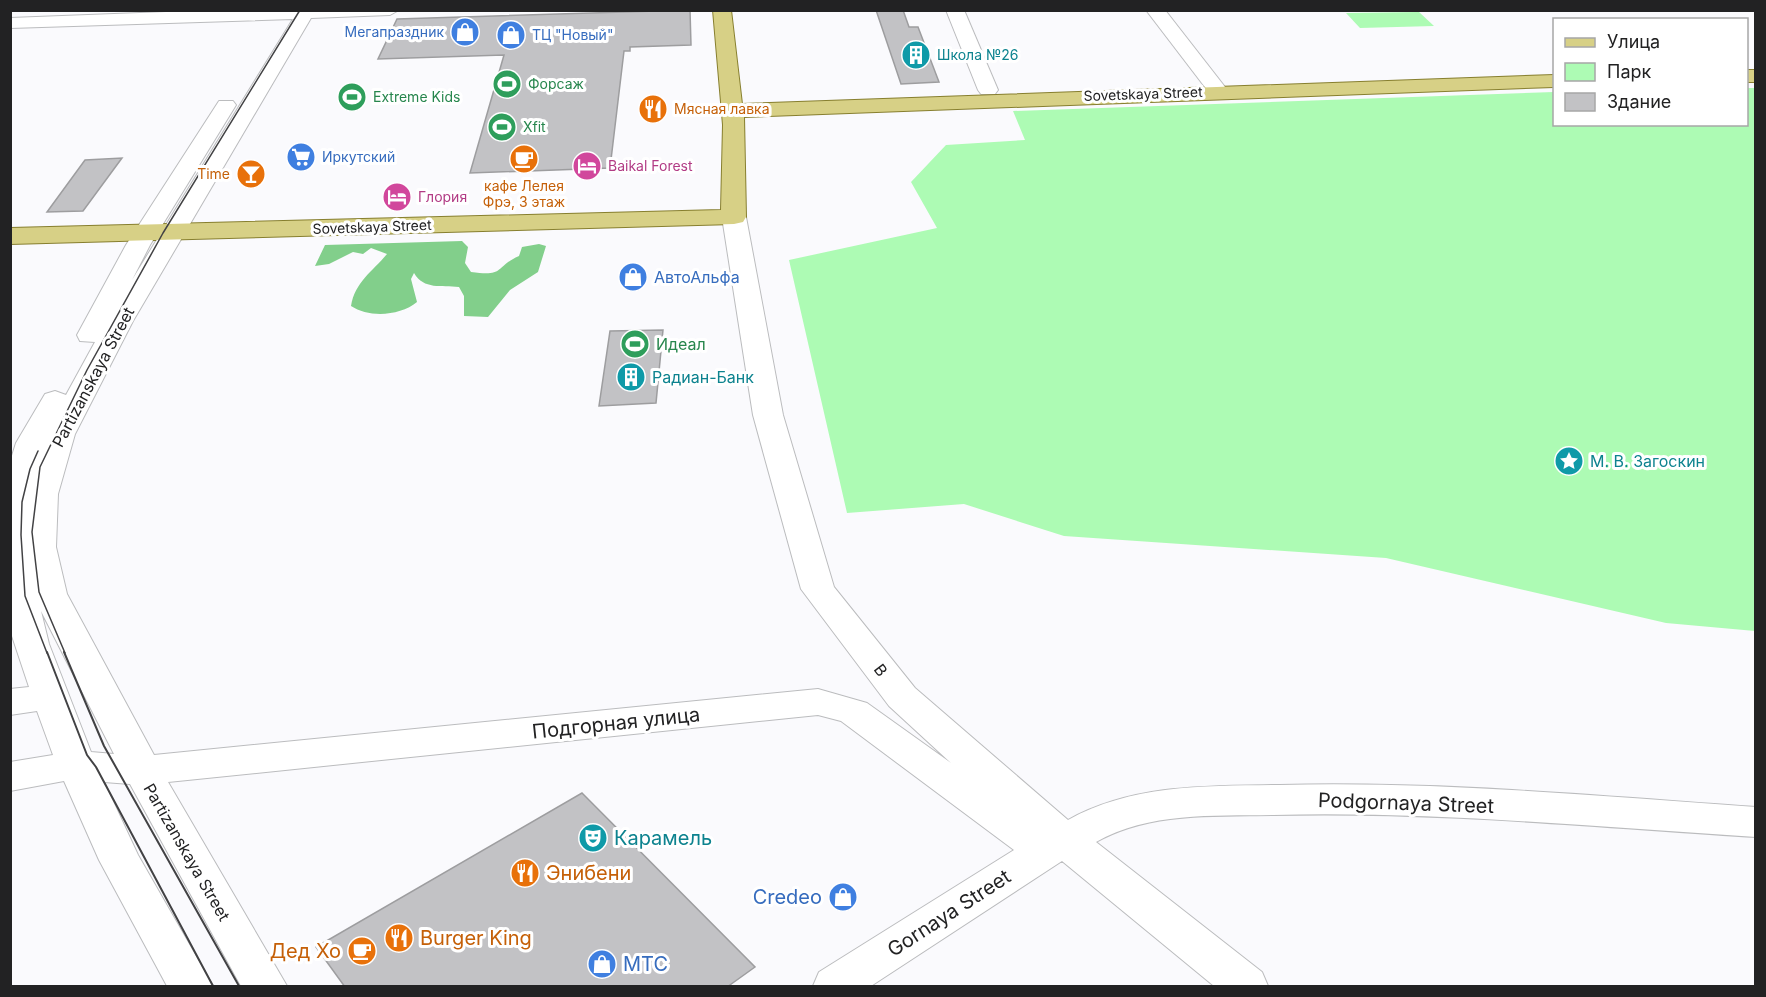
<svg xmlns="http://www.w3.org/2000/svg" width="1766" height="997" font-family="Inter,sans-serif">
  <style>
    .green { fill: #adfbb4 }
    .forest { fill: #82cf8b }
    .building { fill: #c2c2c5; stroke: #9d9d9f; stroke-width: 1.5 }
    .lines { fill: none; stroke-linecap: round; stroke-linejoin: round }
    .minor-casing { stroke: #bbbcbe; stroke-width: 2 }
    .major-casing { stroke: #877f2f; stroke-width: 2 }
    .minor { fill: #fff; fill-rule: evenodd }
    .major { fill: #d7d086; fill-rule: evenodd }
    .tram-far1 { stroke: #424244; stroke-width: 1.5 }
    .tram { stroke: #424244; stroke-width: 2 }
    .labels { text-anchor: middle; stroke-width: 6; stroke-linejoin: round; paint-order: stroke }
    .far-shop-label { font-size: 14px; fill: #366cbe; stroke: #fff; text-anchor: start }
    .far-culture-label { font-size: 14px; fill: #0d838f; stroke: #fff; text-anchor: start }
    .far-leisure-label { font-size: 14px; fill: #27864d; stroke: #fff; text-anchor: start }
    .far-street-label { font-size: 14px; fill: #222223; stroke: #fff }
    .far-food-label { font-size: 14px; fill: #c56008; stroke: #fff; text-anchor: start }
    .far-hotel-label { font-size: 14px; fill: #b23c85; stroke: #fff; text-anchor: start }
    .shop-label { font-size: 16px; fill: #366cbe; stroke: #fff; text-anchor: start }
    .leisure-label { font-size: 16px; fill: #27864d; stroke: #fff; text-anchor: start }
    .street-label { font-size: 16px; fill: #222223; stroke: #fff }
    .culture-label { font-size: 16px; fill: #0d838f; stroke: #fff; text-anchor: start }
    .near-street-label { font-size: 20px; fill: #222223; stroke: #fff }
    .near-culture-label { font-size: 20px; fill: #0d838f; stroke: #fff; text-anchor: start }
    .near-food-label { font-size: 20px; fill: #c56008; stroke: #fff; text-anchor: start }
    .near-shop-label { font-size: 20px; fill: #366cbe; stroke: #fff; text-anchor: end }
  </style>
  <rect width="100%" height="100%" fill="#fafafd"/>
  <g class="green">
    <polygon points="1419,12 1434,26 1360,28 1346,13"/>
    <polygon points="1747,88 1756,88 1755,631 1666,623 1386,558 1064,536 964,504 847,513 789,260 937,228 911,182 946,145 1025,140 1013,111 1554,92 1554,124 1746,124"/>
  </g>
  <path class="forest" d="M462,241L468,247L465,263L471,272C506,277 494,267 519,256L522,247L539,244L546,246L538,272L510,290L488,317L464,316V296L459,287C441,285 424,290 414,273L411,279L417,302C400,316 369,318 351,306C355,282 372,272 387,254L371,248L363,254L353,252L329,264L315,266L325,245Z"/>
  <g class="building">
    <polygon points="690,10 691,45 630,47 630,51 624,51 610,168 470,173 504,55 378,59 397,19"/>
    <polygon points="876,10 903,10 909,27 918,27 939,82 901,84"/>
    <polygon points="122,158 83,211 47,212 85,160"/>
    <polygon points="663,330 656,403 599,406 610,331"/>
    <polygon points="582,793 755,967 727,987 345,987 316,947"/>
  </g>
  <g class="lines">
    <g class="minor-casing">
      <g id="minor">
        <path d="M218,10H399L390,15L311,18L133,321L75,434L58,494L56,547L67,594L154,755L818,689L867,703L951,763L889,706L801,589L753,415L722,217L726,212H742L746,217L783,415L834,587L915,688L1068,820C1133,784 1207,786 1280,785C1439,781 1597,796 1756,807V837C1595,827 1434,811 1273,815C1213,816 1149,812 1096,842L1262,972L1268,986H1214L1062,861L871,986H813L819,972L1014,850L841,721L818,715L168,782L287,986H241L130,784L104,782L138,855L213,986H167L99,860L64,781L10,791V762L53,755L37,711L10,715V689L29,687L10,630V462L16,443L45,394L55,391L66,395L95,342L80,341L77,335L126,245L219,101H233L236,105L150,245L132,280L293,19L10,28V18ZM41,611L114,754L91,752L49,644Z"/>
        <polygon points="946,10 964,10 998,90 995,94 981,94 978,90"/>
        <polygon points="1146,10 1165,10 1225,87 1228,91 1225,95 1211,95"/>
      </g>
    </g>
    <g class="major-casing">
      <g id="major">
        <polygon points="713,10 731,10 742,104 1554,75 1554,87 744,117 746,217 743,222 734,224 10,244 10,228 721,210 723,125"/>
        <rect x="1746" y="70" width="10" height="12"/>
      </g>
    </g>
    <use href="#minor" class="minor"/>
    <use href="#major" class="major"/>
    <g class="tram-far1">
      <polyline points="38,451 30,469 22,502 21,535 25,596 47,653"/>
      <polyline points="65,653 39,592 32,532 40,467 87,370 163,233 300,10"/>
    </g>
    <g class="tram">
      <polyline points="47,652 87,755 96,767 213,986"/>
      <polyline points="64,652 104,746 239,986"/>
    </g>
  </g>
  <defs>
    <g id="shop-disc" transform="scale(1.5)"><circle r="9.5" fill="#3f7fe0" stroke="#fff"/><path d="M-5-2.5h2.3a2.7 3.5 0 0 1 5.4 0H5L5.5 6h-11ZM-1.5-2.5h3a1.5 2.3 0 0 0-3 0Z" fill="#fff"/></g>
    <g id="building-disc" transform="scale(1.5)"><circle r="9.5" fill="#0f9aa8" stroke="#fff"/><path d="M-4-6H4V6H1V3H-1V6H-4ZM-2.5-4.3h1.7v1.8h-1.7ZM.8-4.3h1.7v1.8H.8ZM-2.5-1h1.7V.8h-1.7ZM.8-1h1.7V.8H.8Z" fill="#fff"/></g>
    <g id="stadium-disc" transform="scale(1.5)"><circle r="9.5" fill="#2e9e5b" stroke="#fff"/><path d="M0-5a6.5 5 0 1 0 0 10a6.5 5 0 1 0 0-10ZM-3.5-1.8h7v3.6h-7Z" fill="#fff"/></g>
    <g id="restaurant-disc" transform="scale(1.5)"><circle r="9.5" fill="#e8710a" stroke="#fff"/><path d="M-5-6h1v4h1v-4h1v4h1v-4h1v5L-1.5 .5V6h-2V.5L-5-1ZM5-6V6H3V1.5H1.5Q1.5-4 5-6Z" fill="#fff"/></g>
    <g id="supermarket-disc" transform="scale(1.5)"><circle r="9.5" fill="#3f7fe0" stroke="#fff"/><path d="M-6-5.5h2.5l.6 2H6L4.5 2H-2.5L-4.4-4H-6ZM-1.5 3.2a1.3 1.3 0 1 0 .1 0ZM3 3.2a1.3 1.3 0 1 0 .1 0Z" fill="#fff"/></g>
    <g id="cafe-disc" transform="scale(1.5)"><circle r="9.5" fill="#e8710a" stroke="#fff"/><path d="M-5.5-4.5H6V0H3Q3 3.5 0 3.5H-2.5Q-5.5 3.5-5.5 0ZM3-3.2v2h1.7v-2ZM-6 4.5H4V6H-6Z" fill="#fff"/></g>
    <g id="hotel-disc" transform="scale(1.5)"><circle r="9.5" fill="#d1479c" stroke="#fff"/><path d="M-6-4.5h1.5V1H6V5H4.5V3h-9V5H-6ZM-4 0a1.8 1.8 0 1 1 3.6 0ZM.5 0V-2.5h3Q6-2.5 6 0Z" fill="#fff"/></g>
    <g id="bar-disc" transform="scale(1.5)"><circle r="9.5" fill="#e8710a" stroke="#fff"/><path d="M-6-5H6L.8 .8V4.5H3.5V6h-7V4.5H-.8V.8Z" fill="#fff"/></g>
    <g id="sight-disc" transform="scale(1.5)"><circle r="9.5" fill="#0f9aa8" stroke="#fff"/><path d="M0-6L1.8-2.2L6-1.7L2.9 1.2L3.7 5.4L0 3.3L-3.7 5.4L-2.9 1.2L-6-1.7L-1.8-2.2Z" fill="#fff"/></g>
    <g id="theatre-disc" transform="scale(1.5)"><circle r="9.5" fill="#0f9aa8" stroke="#fff"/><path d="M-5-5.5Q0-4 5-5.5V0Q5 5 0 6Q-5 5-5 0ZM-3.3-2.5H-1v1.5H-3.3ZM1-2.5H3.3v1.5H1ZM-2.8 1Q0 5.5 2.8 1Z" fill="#fff"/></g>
  </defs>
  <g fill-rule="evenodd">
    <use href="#shop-disc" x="465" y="32"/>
    <use href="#shop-disc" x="511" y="35"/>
    <use href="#building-disc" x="916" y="55"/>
    <use href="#stadium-disc" x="507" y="84"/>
    <use href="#stadium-disc" x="352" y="97"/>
    <use href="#restaurant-disc" x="653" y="109"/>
    <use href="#stadium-disc" x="502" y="127"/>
    <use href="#supermarket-disc" x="301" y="157"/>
    <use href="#cafe-disc" x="524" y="159"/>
    <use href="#hotel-disc" x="587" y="166"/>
    <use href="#bar-disc" x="251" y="174"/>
    <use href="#hotel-disc" x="397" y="197"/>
    <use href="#shop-disc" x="633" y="277"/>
    <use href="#stadium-disc" x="635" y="344"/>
    <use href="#building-disc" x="631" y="377"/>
    <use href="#sight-disc" x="1569" y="461"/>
    <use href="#theatre-disc" x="593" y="838"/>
    <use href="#restaurant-disc" x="525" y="873"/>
    <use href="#shop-disc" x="843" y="897"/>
    <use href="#restaurant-disc" x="399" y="938"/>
    <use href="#cafe-disc" x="362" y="951"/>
    <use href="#shop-disc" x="602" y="964"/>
  </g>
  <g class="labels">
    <g class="far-shop-label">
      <text x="444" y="37" text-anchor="end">Мегапраздник</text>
      <text x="532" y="40">ТЦ "Новый"</text>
      <text x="322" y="162">Иркутский</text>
    </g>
    <g class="far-culture-label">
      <text x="937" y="60">Школа №26</text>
    </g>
    <g class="far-leisure-label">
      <text x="528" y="89">Форсаж</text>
      <text x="373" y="102">Extreme Kids</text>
      <text x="523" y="132">Xfit</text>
    </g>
    <g class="far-street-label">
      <text transform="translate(1143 94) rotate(-2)" y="5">Sovetskaya Street</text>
      <text transform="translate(372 227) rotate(-2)" y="5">Sovetskaya Street</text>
    </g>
    <g class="far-food-label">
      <text x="674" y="114">Мясная лавка</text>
      <text x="230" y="179" text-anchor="end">Time</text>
      <text x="524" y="191" text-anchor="middle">кафе Лелея<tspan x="524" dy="16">Фрэ, 3 этаж</tspan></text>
    </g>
    <g class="far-hotel-label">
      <text x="608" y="171">Baikal Forest</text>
      <text x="418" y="202">Глория</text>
    </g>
    <g class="shop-label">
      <text x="654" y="283">АвтоАльфа</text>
    </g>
    <g class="leisure-label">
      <text x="656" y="350">Идеал</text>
    </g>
    <g class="street-label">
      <text transform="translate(93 377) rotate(-62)" y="6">Partizanskaya Street</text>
      <text transform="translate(881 670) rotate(52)" y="6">B</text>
      <text transform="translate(187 852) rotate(60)" y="6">Partizanskaya Street</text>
    </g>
    <g class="culture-label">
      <text x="652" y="383">Радиан-Банк</text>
      <text x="1590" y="467">М. В. Загоскин</text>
    </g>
    <g class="near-street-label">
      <text transform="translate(616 723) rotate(-6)" y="7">Подгорная улица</text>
      <text transform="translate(1406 803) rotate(2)" y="7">Podgornaya Street</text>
      <text transform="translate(949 913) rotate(-33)" y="7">Gornaya Street</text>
    </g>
    <g class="near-culture-label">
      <text x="614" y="845">Карамель</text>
    </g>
    <g class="near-food-label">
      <text x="546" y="880">Энибени</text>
      <text x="420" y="945">Burger King</text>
      <text x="341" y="958" text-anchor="end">Дед Хо</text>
    </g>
    <g class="near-shop-label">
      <text x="822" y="904">Credeo</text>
      <text x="623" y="971" text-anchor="start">МТС</text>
    </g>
  </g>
  <rect width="1766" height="997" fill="none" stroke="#222223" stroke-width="24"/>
  <rect x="1553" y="18" width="195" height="108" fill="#ffffff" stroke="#a7a7a7" stroke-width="1.5"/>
  <rect x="1565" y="38" width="30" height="9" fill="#d7d086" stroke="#a7a7a7" stroke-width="1.5"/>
  <text x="1607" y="48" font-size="18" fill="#222223">Улица</text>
  <rect x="1565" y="63" width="30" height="18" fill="#adfbb4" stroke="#a7a7a7" stroke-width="1.5"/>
  <text x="1607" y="78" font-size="18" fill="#222223">Парк</text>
  <rect x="1565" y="93" width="30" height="18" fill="#c2c2c5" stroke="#a7a7a7" stroke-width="1.5"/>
  <text x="1607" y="108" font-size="18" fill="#222223">Здание</text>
</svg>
